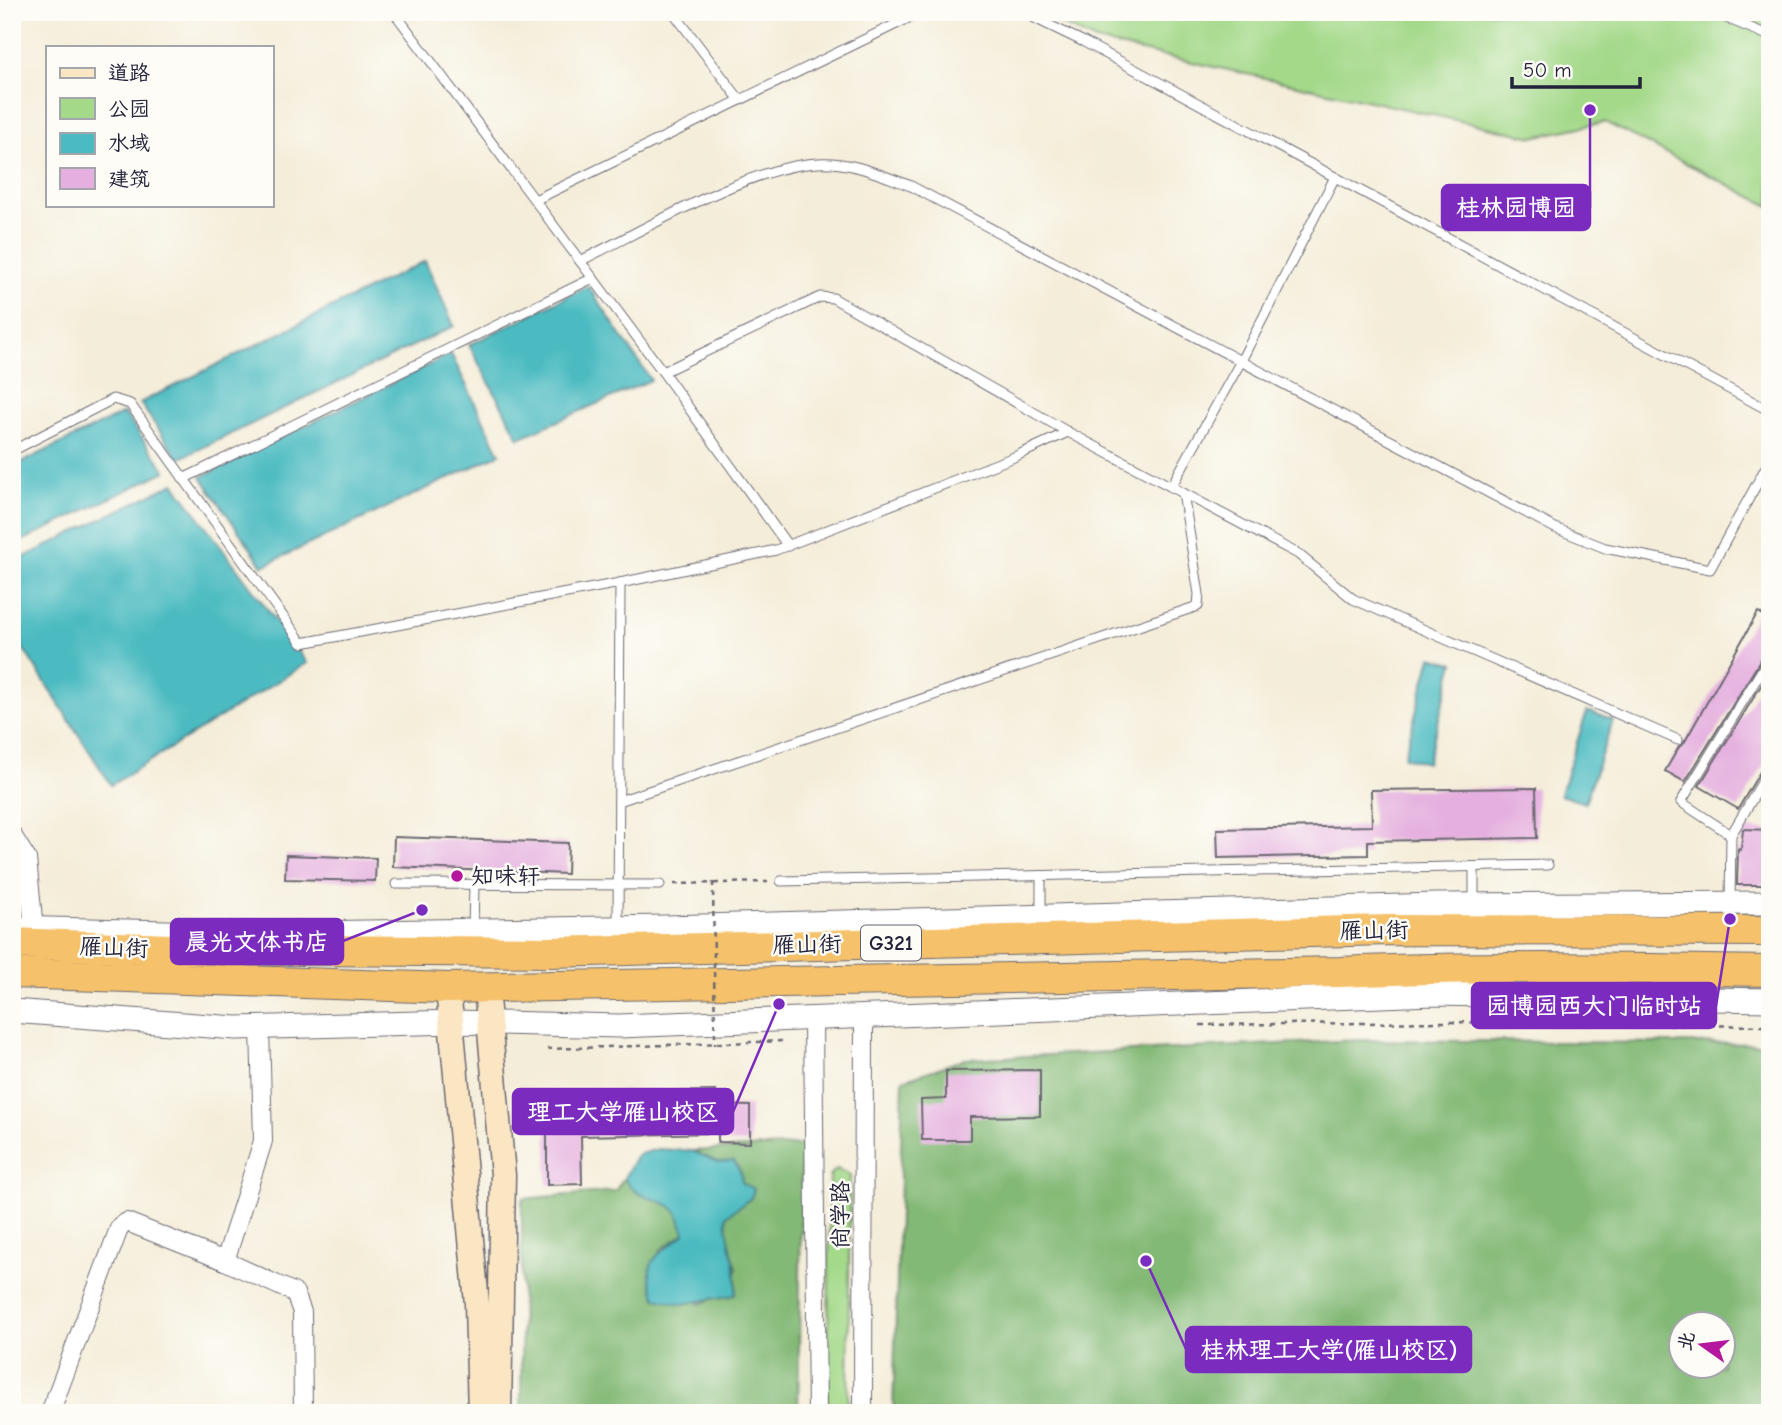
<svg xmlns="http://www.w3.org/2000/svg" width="1782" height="1425" font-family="'Comic Neue','LXGW WenKai TC',sans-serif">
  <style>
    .green { fill: #a4d98a; stroke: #637e62; stroke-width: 2 }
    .forest { fill: #83b976; stroke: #526e58; stroke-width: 2; fill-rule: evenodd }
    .water { fill: #4cbbc1; stroke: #376e7e; stroke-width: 2 }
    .building { fill: #e5b0df }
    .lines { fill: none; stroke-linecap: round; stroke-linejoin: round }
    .service-casing { stroke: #6c6972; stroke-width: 11 }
    .minor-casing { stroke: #6c6972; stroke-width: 20 }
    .tertiary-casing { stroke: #6c6972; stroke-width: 25 }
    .secondary-casing { stroke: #6c6972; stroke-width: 27 }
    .trunk-casing { stroke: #6c6972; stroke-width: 32 }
    .path { stroke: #6c6972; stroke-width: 2.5; stroke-dasharray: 5 5; stroke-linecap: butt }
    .service { stroke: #fff; stroke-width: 9 }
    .minor { stroke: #fff; stroke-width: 18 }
    .tertiary { stroke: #fff; stroke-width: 23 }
    .secondary { stroke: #fbe6c4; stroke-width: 24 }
    .trunk { stroke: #f5c16b; stroke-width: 30 }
    .path-bridge { stroke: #6c6972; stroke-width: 2.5; stroke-dasharray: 5 5; stroke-linecap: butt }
    .poi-dot { fill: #b5179e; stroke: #fdfcf7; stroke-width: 2.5 }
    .labels { text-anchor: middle; stroke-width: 5; stroke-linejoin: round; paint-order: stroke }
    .shield { fill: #fdfcf7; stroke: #646373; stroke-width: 2 }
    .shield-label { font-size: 21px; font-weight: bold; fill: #22223b }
    .poi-label { font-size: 23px; fill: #22223b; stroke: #fdfcf7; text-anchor: start }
    .street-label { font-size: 23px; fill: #22223b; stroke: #fdfcf7 }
    .leader { fill: none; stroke: #7b2cbf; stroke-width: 2.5 }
    .callout-dot { fill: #7b2cbf; stroke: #fdfcf7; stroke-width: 2.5 }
    .callout { fill: #7b2cbf; stroke: #7b2cbf; stroke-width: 2.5 }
    .callout-label { font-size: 24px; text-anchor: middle; font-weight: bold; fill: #fff }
  </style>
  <rect width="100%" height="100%" fill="#fdfcf7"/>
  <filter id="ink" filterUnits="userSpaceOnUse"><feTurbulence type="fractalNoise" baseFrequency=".0143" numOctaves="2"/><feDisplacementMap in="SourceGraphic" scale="14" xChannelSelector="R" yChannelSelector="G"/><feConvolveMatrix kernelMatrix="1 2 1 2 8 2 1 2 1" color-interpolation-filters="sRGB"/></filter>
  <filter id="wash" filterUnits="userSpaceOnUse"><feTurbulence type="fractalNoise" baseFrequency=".00686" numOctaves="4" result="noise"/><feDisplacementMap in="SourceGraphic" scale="28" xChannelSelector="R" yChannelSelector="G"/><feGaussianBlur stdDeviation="1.57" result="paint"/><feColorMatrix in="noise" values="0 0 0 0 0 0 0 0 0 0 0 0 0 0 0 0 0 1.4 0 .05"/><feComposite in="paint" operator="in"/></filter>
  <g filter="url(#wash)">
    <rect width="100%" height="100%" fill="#f4edd9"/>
    <g class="green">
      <polygon points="1036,12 1770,12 1770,206 1605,122 1533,137 1096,41"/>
      <polygon points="837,1169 850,1175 848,1413 827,1413 830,1175"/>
    </g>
    <g class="forest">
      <path d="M1360,1040L1770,1044V1413H893L903,1080L965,1059ZM1680,1324H1722V1366H1680Z"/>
      <path d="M802,1145L798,1413H521L522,1199L615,1191L624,1178C643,1212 677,1184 684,1234L660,1250L700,1304L718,1296H731L737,1268L727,1238L726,1216L751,1198L742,1183L741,1173L692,1151Z"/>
    </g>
    <g class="water">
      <polygon points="425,261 454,326 179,459 140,403"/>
      <polygon points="588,286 651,380 519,438 469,345"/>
      <polygon points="451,354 500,454 263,566 201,477"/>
      <polygon points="124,413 166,471 12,546 12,467"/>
      <polygon points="174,483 307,663 111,785 12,631 12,563"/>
      <polygon points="1431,657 1454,663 1427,763 1404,757"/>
      <polygon points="1587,711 1613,720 1585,803 1560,795"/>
      <path d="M658,1149L692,1151L718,1162L734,1161L741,1173L742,1183L754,1189L751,1198L726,1216C727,1244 740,1267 735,1295L682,1304L656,1298C640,1257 657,1258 684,1234C678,1187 642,1211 624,1178L637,1155Z"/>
    </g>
    <g id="blocks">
      <g class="building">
        <polygon points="1758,612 1770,619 1770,638 1760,661 1685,782 1665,771 1679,747 1684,743"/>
        <polygon points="1770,671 1770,762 1764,765 1738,809 1699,786"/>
        <polygon points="1536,788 1537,838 1368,841 1368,855 1218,858 1217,829 1372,826 1371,790"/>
        <polygon points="1743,829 1770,830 1770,885 1737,885 1738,849 1741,850"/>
        <polygon points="394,837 568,843 567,874 393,867"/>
        <polygon points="286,855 376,858 375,881 285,879"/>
        <polygon points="1040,1070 1040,1116 970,1117 970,1140 922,1140 921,1100 946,1099 946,1071"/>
        <polygon points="659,1090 659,1092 715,1091 715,1105 750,1106 750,1143 718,1142 718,1133 581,1136 582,1184 547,1185 547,1116 561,1114 562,1094"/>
      </g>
    </g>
  </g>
  <g filter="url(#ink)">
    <use href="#blocks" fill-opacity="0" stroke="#6c6972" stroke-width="2"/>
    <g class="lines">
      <g class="service-casing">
        <g id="service">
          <polyline points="394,12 663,372"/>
          <polyline points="673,12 739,99"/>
          <polyline points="1022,12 1084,42 1770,411"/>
          <polyline points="1712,12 1770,36"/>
          <polyline points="535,200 921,12"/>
          <path d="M580,261C642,231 752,165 818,163C851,161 881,175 911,186L1555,528L1605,548L1710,569L1770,460"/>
          <polyline points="12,451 113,399 130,404 302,643 620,583 618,925"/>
          <polyline points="183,479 593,278"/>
          <polyline points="1171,487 1241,361 1335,177"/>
          <polyline points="788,546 663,372 820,297 833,298 1068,432 1298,554 1353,599 1678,740"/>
          <polyline points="620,583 776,550 1014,457 1068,432"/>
          <polyline points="619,801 1198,606 1199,594 1183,493"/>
          <polyline points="1731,835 1681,802 1770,657"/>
          <polyline points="1474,867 1474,904"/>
          <polyline points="781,881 1548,865"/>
          <polyline points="396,884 660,885"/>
          <polyline points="1730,902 1731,835 1770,769"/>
          <polyline points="1041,914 1041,876"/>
          <polyline points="473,928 474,885"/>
        </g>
      </g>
      <g class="minor-casing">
        <g id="minor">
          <polyline points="12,835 27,859 35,939"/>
          <polyline points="813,1020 817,1413"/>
          <polyline points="225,1261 295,1293 302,1312 303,1413"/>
          <polyline points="50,1413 120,1226 127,1222 225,1261 263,1141 260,1027"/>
          <polyline points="863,1413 864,1018"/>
        </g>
      </g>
      <g class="tertiary-casing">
        <g id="tertiary">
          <polyline points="12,928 243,934 667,927 1436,905 1770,903"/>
          <polyline points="12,1011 236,1028 454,1022 619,1026 1432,994 1770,1000"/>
        </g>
      </g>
      <g class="secondary-casing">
        <g id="secondary">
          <polyline points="486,987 503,1175 499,1413"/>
          <polyline points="448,988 477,1304 480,1413"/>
        </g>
      </g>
      <g class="trunk-casing">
        <g id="trunk">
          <polyline points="12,943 170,949 551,952 1388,930 1770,931"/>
          <path d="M12,973L448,988L1340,972C1484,966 1626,968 1770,971"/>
        </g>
      </g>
      <g class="path">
        <polyline points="674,884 768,882"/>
        <polyline points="1200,1025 1442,1022 1770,1026"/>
        <polyline points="547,1049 785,1041"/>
      </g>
      <use href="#service" class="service"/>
      <use href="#minor" class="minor"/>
      <use href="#tertiary" class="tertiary"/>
      <use href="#secondary" class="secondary"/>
      <use href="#trunk" class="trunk"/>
      <polyline class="path-bridge" points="713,882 715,1045"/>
    </g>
  </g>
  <circle class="poi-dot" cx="457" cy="876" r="7"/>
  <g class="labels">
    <rect class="shield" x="861" y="925.5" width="60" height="35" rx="5"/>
    <g class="shield-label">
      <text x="891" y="950">G321</text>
    </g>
    <g class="poi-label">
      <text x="471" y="884">知味轩</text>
    </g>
    <g class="street-label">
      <text transform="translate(1374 930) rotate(-1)" y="8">雁山街</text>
      <text transform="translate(807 944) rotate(-1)" y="8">雁山街</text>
      <text transform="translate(114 947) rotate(2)" y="8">雁山街</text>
      <text transform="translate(840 1215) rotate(-90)" y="8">尚学路</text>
    </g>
  </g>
  <path class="leader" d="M1590 110L1590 208M422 910L343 941M1730 919L1716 1006M779 1004L733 1112M1146 1261L1186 1349"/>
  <g class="callout-dot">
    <circle cx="1590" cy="110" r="7"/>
    <circle cx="422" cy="910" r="7"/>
    <circle cx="1730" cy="919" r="7"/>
    <circle cx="779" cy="1004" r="7"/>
    <circle cx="1146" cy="1261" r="7"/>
  </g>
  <g class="callout">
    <rect x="1442" y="185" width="148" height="45" rx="7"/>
    <rect x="171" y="919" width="172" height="45" rx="7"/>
    <rect x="1472" y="983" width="244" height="45" rx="7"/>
    <rect x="513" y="1089" width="220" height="45" rx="7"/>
    <rect x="1186" y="1327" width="285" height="45" rx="7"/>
  </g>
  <g class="callout-label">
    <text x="1516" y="216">桂林园博园</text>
    <text x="257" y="950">晨光文体书店</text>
    <text x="1594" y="1014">园博园西大门临时站</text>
    <text x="623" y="1120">理工大学雁山校区</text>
    <text x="1329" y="1358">桂林理工大学(雁山校区)</text>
  </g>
  <rect width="1782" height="1425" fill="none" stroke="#fdfcf7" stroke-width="42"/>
  <rect x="46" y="46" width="228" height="161" fill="#fdfcf7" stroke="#a5a5ac" stroke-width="2"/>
  <rect x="60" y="68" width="35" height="10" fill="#fbe6c4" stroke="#a5a5ac" stroke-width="2"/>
  <text x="108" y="80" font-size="21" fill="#22223b">道路</text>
  <rect x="60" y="98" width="35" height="21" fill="#a4d98a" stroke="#a5a5ac" stroke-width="2"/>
  <text x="108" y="116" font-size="21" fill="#22223b">公园</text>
  <rect x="60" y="133" width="35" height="21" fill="#4cbbc1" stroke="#a5a5ac" stroke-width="2"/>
  <text x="108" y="150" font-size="21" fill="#22223b">水域</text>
  <rect x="60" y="168" width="35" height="21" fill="#e5b0df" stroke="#a5a5ac" stroke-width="2"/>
  <text x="108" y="186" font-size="21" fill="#22223b">建筑</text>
  <g transform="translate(1702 1345) rotate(284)"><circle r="33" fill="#fdfcf7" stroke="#a5a5ac" stroke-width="2"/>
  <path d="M0-5L12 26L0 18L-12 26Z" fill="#b5179e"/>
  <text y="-10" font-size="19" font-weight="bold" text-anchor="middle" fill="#22223b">北</text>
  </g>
  <path d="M1512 77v10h128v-10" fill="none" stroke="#22223b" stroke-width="3.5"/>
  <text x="1523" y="77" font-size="21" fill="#22223b" stroke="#fdfcf7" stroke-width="5" paint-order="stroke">50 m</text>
</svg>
